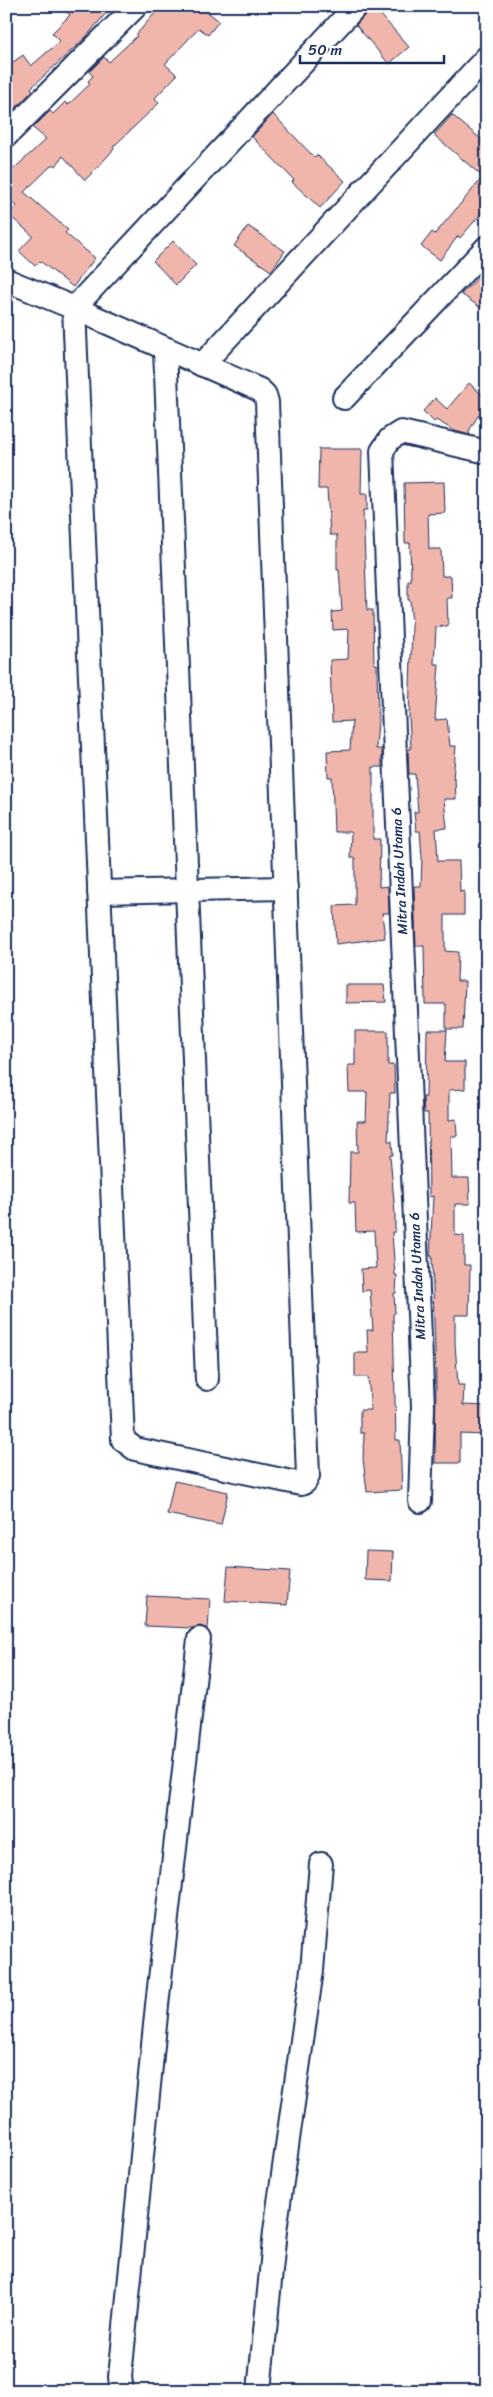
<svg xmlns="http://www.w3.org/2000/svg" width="493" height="2397" font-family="Sriracha,sans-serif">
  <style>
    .building { fill: #f1b6ab; stroke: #1b2f5e }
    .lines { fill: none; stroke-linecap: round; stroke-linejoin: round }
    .street-casing { stroke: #1b2f5e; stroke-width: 26 }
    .street { stroke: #fff; stroke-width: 22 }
    .labels { text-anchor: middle; stroke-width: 4; stroke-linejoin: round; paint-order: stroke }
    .street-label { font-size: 14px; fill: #1b2f5e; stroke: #fff }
  </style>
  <rect width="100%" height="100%" fill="#fff"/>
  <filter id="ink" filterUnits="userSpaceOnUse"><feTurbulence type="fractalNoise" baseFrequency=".02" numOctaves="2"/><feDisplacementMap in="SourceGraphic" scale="10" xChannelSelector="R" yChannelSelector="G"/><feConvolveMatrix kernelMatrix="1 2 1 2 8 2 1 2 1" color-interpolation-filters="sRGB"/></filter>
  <g filter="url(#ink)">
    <g class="building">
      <polygon points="60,6 112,6 86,37 31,88 33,90 14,110 6,100 6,67 23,55 31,66 60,41 52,33 70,15"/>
      <polygon points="161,6 200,6 219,21 208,35 199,28 165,64 177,75 155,98 159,103 113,147 114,149 97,168 85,180 63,156 56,166 53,164 24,192 68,230 65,233 95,258 73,287 40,261 35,266 19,251 33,236 9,215 17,206 13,202 6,209 6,176 46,139 33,128 50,111 53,114 65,102 68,105 90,84 88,81 93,76 89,72 104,57 109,62 137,36 136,35"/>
      <polygon points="373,6 409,47 389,64 356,25"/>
      <polygon points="273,114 314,157 317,155 345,181 320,208 292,182 294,180 252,137"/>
      <polygon points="452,115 487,144 487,207 460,238 458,236 440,260 421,246 432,232 435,234 483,177 434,135"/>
      <polygon points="248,226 285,251 271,271 234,246"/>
      <polygon points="173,241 196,265 176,285 153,261"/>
      <polygon points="487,269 487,300 481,308 461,294"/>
      <polygon points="469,383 487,399 487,421 479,414 469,431 470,435 455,431 436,420 434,422 423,411 435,398 447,409"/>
      <polygon points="319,449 362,449 361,494 367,494 367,510 363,510 367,610 373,610 374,664 377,664 378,720 376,749 382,749 382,767 373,767 373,839 380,839 379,887 388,886 389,913 382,913 385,938 336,944 334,906 355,905 355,858 350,858 351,832 334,832 332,777 328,777 327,751 350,750 352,721 332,722 330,660 348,659 349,629 333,630 332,612 342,611 339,570 337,570 337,535 330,535 327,489 318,489"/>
      <polygon points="444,482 445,513 428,514 429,549 441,549 442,576 451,576 452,598 447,598 448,626 436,627 434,664 439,664 435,720 447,719 450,746 456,746 453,779 455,779 456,799 444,799 447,828 436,829 438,861 459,861 460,892 464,891 464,915 445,915 445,951 458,952 457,981 465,981 463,1029 446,1029 446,1004 425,1004 424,946 416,946 414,886 421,886 422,857 420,831 416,831 414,812 418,812 415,774 409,774 408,749 411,749 409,717 412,627 410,600 408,600 408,581 411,581 410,543 405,543 404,483"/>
      <polygon points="346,985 384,985 386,1002 346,1003"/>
      <polygon points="427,1030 447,1030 445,1062 465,1062 465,1089 449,1090 449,1120 456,1119 457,1136 451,1136 452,1178 469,1178 470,1204 455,1204 455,1235 464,1236 464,1265 470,1265 469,1315 455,1315 455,1343 458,1385 464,1385 463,1405 486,1406 486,1435 460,1434 460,1463 435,1463 436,1382 432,1256 430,1256 433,1196 429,1197 428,1113 424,1113 423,1097 426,1097"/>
      <polygon points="355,1031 388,1031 388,1065 394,1065 395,1093 390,1093 388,1141 392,1141 393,1155 390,1155 395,1213 395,1232 392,1232 395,1275 397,1275 396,1293 394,1293 395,1313 393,1314 396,1440 400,1440 402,1490 367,1492 363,1459 364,1433 360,1433 360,1410 371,1410 368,1377 355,1377 355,1353 368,1353 367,1330 373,1330 370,1290 362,1291 361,1269 376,1268 374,1231 356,1232 355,1203 349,1203 350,1152 358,1152 357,1121 366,1121 367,1092 349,1092 348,1065 355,1065"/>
      <polygon points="174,1481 228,1492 221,1525 167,1514"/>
      <polygon points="366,1551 393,1552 392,1581 365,1580"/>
      <polygon points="228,1567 290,1571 287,1605 225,1601"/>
      <polygon points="147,1596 210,1599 208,1629 200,1626 192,1628 145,1626"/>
    </g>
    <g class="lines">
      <g class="street-casing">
        <g id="street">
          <polyline points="6,136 136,6"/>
          <polyline points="6,280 74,308 123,1440 135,1449 301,1484 305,1482 308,1476 267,402 265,395 260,390 74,308 356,6"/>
          <polyline points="165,349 207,1379"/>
          <polyline points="202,365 487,57"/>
          <polyline points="344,398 487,247"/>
          <polyline points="99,892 286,888"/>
          <polyline points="420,1501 423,1407 382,451 390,439 401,432 487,452"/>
          <polyline points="122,2391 120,2377 157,2005 199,1639"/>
          <polyline points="259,2391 275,2231 312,1970 321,1864"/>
        </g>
      </g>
      <use href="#street" class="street"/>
    </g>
  </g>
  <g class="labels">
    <g class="street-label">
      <text transform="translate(399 871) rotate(-93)" y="5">Mitra Indah Utama 6</text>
      <text transform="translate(417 1276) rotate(-93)" y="5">Mitra Indah Utama 6</text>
    </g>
  </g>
  <rect width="493" height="2397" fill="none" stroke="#fff" stroke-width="25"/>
  <rect x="12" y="12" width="468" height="2372" fill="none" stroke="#1b2f5e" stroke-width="2" filter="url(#ink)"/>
  <path d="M300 55v8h144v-8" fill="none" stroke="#1b2f5e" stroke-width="2.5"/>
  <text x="308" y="55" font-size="15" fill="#1b2f5e" stroke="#ffffff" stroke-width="4" paint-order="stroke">50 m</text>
</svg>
